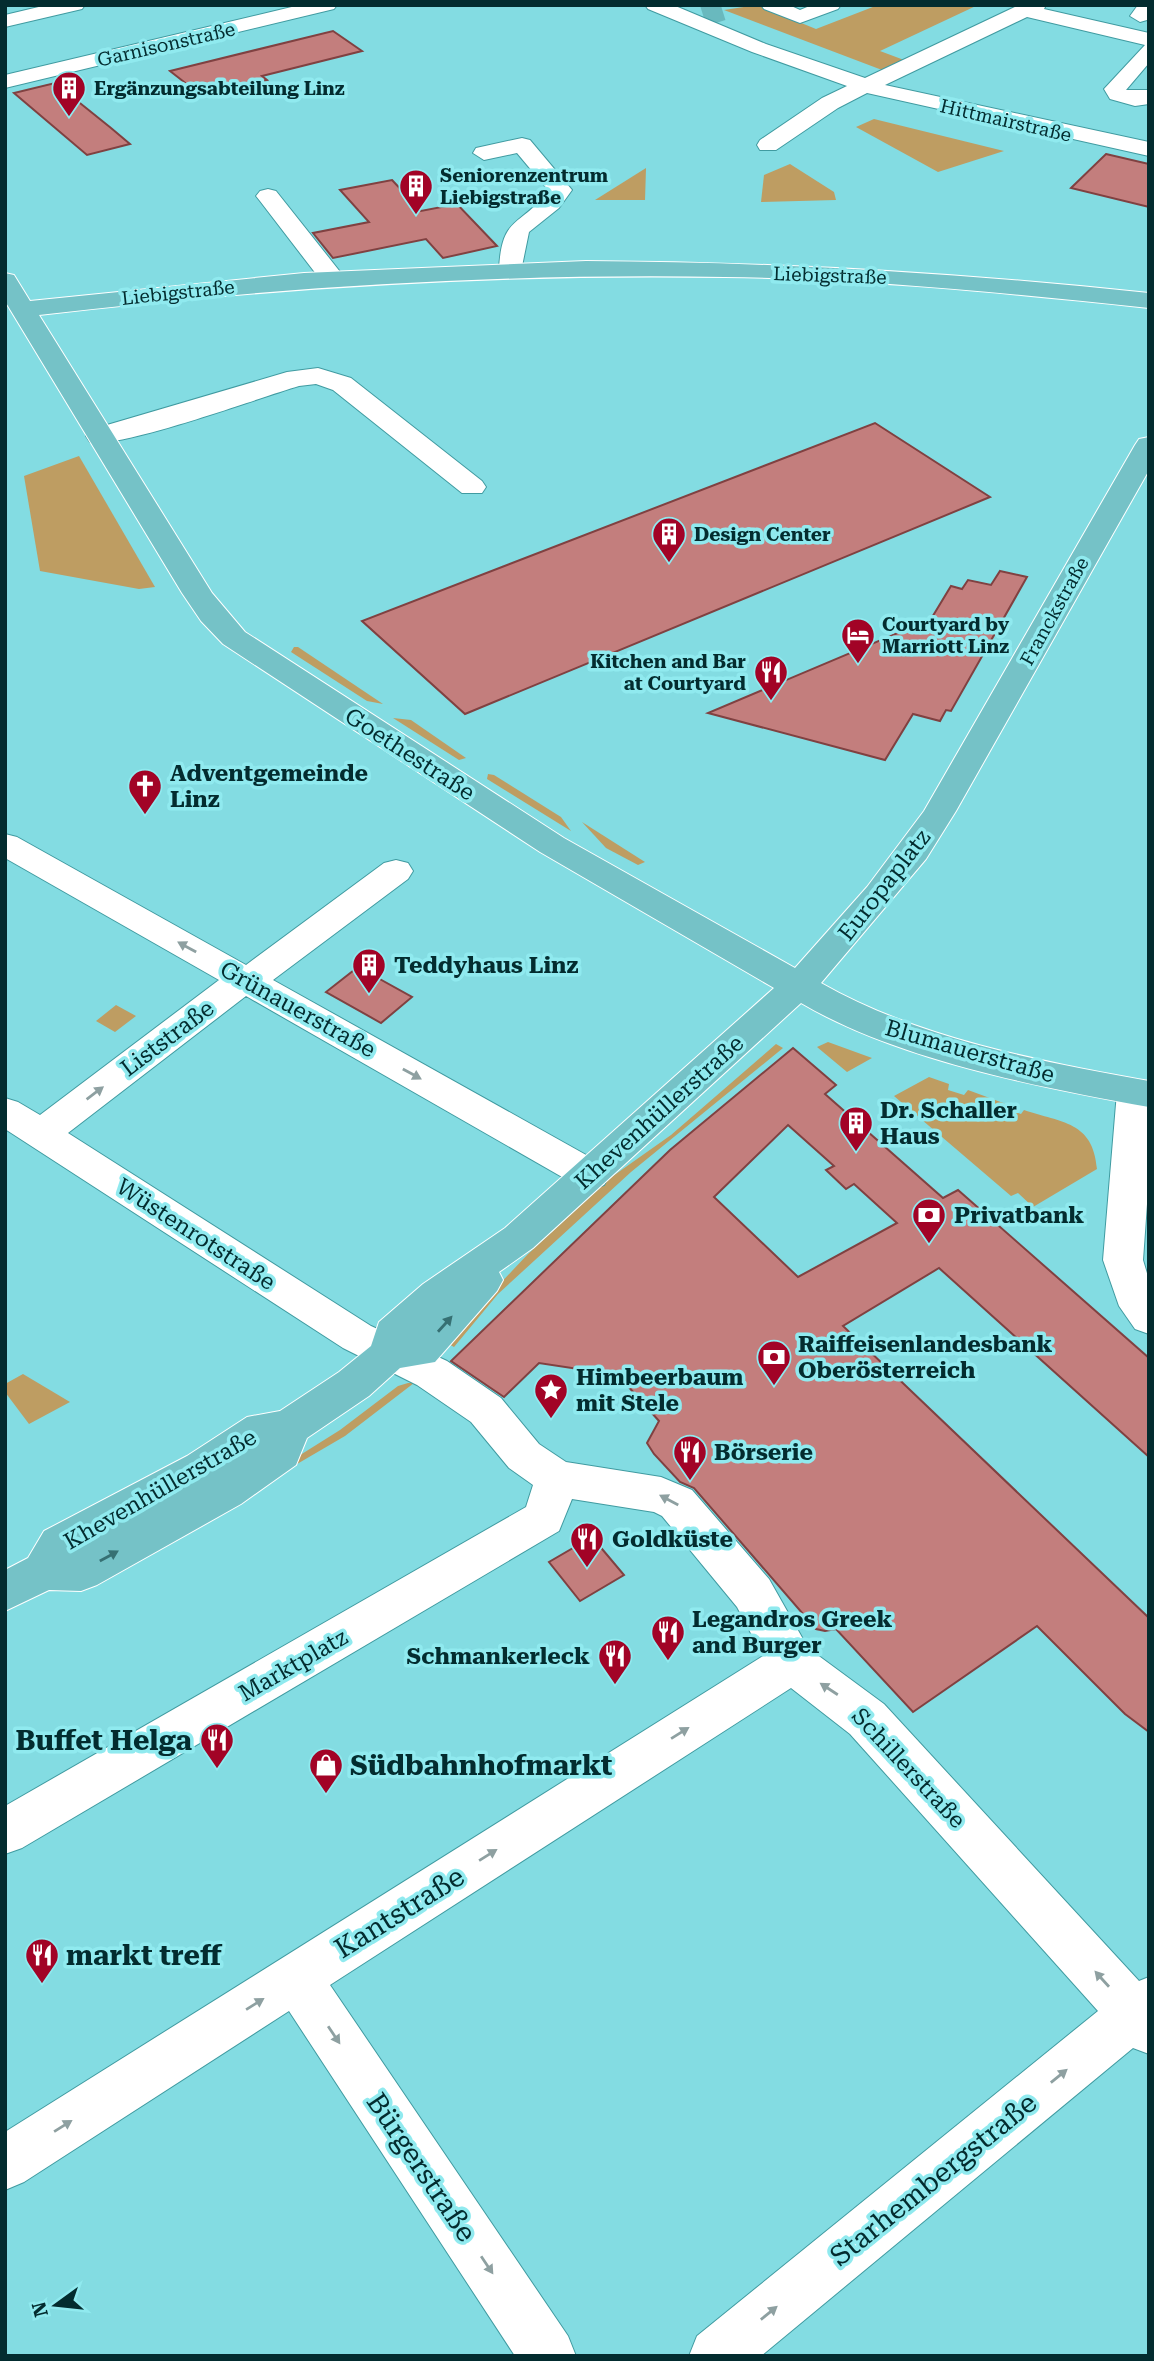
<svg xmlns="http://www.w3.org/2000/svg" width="1154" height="2361" font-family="'Roboto Serif',serif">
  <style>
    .green { fill: #be9d62 }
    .building { fill: #c37e7d; stroke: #804141; stroke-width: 2; fill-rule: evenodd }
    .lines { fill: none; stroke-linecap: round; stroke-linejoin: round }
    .minor-tunnel { stroke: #69b9be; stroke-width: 23; stroke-dasharray: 23 11; stroke-linecap: butt }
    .minor-casing { stroke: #409ba1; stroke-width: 2 }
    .major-casing { stroke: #fff; stroke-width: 2 }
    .minor { fill: #fff; fill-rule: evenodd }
    .major { fill: #75c2c7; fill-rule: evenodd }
    .oneway { fill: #8ea0a1 }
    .oneway2 { fill: #367073 }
    .labels { text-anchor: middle; stroke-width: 7; stroke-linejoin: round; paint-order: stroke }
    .far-street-label { font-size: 19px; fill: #032c2f; stroke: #90eaef }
    .far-poi-label { font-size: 19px; font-weight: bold; fill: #032c2f; stroke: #90eaef; text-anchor: start }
    .street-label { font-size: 23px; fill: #032c2f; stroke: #90eaef }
    .poi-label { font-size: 23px; font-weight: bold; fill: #032c2f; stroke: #90eaef; text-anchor: start }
    .near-poi-label { font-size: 28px; font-weight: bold; fill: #032c2f; stroke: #90eaef; text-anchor: start }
    .near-street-label { font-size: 28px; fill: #032c2f; stroke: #90eaef }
  </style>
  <rect width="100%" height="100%" fill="#83dce2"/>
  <g class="green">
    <polygon points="757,5 816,29 878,5 978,5 880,51 904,60 882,70 724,10"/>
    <polygon points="874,119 1004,151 938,172 856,127"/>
    <polygon points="790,164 834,192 836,200 761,202 764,175"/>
    <polygon points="646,168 645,200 595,200"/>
    <polygon points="79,456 155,587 139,589 40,571 24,476"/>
    <polygon points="294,647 298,647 383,704 367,701 291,652"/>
    <polygon points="393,718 411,720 466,758 459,760"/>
    <polygon points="488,774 494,775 561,817 571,831 487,779"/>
    <polygon points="582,822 645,862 638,865 606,848"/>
    <polygon points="116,1005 136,1016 115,1032 96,1021"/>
    <polygon points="828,1042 872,1058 847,1072 817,1047"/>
    <polygon points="776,1044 783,1048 631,1172 498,1294 454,1347 445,1342 528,1254 613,1176 671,1135"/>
    <path d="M929,1077L949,1084L948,1090L964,1095L968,1090L1006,1104L1004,1108L1021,1114L1024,1110C1062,1123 1093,1121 1097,1169L1033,1207L1018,1193L1011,1196L894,1096Z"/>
    <polygon points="23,1374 70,1402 29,1424 5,1392 5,1384"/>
    <polygon points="408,1383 414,1383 345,1436 256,1488 251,1486 340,1430 398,1386"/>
  </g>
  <g class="building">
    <polygon points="333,31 362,51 262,76 267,80 202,96 170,71"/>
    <polygon points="55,83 111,128 130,144 87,155 14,93"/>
    <polygon points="1106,154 1149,164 1149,207 1071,188"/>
    <polygon points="392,180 421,211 457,204 497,246 443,258 426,239 333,258 313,233 369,222 340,190"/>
    <polygon points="875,423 990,497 465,714 362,621"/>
    <polygon points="1000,571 1027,577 951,711 946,710 940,721 913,714 885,760 708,713 931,619 951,586 962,589 968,580 991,585"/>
    <polygon points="358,967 412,997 381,1023 326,992"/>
    <path d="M793,1048L836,1085L825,1094L943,1198L958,1190L1149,1358V1457L939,1268L843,1326L1149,1618V1732L1125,1714L1037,1626L913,1712L836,1629L825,1631L816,1629L694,1488L680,1482L654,1454L647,1443L659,1421L618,1375L539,1363L504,1397L451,1361L670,1150ZM788,1125L834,1166L826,1170L846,1189L854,1184L897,1223L798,1277L714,1197Z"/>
    <polygon points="592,1537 624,1575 580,1601 549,1562"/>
  </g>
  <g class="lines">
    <polyline class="minor-tunnel" points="703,15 722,9"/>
    <g class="minor-casing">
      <g id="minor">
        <polygon points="47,5 85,5 82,9 5,27 5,15"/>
        <polygon points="300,5 337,5 334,9 5,88 5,75"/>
        <polygon points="645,5 673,5 766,44 865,78 1019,5 1046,5 1044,9 1149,33 1149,63 1126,90 1149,90 1149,104 1135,106 1110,99 1104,89 1145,45 1027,17 885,85 1149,142 1149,156 867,93 838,108 776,150 760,150 757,145 760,140 822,98 847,86 752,52 648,9"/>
        <polygon points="761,5 789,5 800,10 812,5 841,5 838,9 800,23 764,9"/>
        <polygon points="1138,5 1149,5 1147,20 1140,22 1130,16"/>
        <path d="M522,138L530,140L572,190L559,208L529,232L520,276H502L499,271C501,213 522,228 548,190L517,153L484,160L473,153L476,148Z"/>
        <polygon points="268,189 276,191 341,273 344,278 341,283 323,283 260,201 256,196 260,191"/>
        <path d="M318,368L351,378L482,481L486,487L482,493H462L333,390L316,384L299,386C261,397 120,449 90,442L86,436L90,430L287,372Z"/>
        <polygon points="5,834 17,837 246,965 384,863 396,860 408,863 413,871 408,879 273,980 604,1165 609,1175 604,1185 590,1189 576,1185 246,996 68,1133 371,1326 447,1361 501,1398 539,1444 566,1462 661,1477 692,1490 769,1579 808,1648 884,1704 1139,1981 1149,1977 1149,2054 1133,2048 761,2356 689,2356 697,2336 1098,2011 850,1734 791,1688 330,1985 568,2336 576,2356 515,2356 289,2011 24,2182 5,2190 5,2132 763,1656 737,1607 662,1516 654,1512 572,1499 559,1531 22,1848 5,1854 5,1806 526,1507 533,1485 509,1468 471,1422 417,1385 343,1348 5,1129 5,1098 18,1102 40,1115 219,980 5,858"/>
        <polygon points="1136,1079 1149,1083 1149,1176 1143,1260 1149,1280 1149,1334 1135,1329 1119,1306 1103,1260 1117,1092 1123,1083"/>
      </g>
    </g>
    <g class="major-casing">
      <path id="major" d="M586,261C775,262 961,273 1149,293V308C1008,293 867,279 725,277C495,273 267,288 39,315L212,593L245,632L564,838L795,968L867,887L924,811L1135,445L1139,439L1149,437V470L956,811L926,859L821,983C919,1039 1039,1061 1149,1081V1107C1038,1087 898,1060 801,1003L533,1248L499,1272L503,1280L497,1291L435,1362L400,1368L369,1396L307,1438L296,1465L241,1504L97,1585L81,1591L49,1590L5,1611V1570L28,1558L44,1531L187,1456L247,1417L280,1411L339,1372L371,1346L379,1322L423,1284L505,1228L774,988L540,852L223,644L201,621L182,593L5,301V273L14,275L30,301L304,273Z"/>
    </g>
    <use href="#minor" class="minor"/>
    <use href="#major" class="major"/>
  </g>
  <defs><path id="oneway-solid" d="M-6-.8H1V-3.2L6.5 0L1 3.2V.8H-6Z" transform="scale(1.75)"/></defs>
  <g class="oneway">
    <use href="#oneway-solid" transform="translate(187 947) rotate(-151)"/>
    <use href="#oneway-solid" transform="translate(412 1074) rotate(29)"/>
    <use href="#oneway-solid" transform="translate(95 1093) rotate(-37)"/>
    <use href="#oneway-solid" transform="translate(669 1500) rotate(-152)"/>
    <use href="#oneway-solid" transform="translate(829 1689) rotate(-147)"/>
    <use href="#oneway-solid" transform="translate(680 1733) rotate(-32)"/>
    <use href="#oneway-solid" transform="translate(488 1855) rotate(-32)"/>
    <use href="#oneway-solid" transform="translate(1102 1979) rotate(-132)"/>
    <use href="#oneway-solid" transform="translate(255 2004) rotate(-32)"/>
    <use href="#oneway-solid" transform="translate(334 2035) rotate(56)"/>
    <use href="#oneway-solid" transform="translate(1059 2076) rotate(-39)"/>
    <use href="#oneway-solid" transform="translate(63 2126) rotate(-32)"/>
    <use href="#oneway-solid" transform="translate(487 2265) rotate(56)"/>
    <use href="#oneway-solid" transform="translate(769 2313) rotate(-39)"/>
  </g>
  <g class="oneway2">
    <use href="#oneway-solid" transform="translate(445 1324) rotate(-48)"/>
    <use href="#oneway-solid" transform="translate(109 1556) rotate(-29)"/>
  </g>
  <defs>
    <g id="building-pin" transform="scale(1.75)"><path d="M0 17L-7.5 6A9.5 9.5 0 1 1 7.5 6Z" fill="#a20326" stroke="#90eaef"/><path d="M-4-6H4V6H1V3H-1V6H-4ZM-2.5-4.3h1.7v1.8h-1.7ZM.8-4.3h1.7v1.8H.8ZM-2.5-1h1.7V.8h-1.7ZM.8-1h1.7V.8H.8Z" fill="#fff"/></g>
    <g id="hotel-pin" transform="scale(1.75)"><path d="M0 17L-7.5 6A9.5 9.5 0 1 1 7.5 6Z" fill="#a20326" stroke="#90eaef"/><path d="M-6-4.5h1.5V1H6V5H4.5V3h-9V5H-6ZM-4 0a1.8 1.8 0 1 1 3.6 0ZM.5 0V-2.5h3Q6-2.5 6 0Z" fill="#fff"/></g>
    <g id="restaurant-pin" transform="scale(1.75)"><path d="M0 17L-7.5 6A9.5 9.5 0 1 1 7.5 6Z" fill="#a20326" stroke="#90eaef"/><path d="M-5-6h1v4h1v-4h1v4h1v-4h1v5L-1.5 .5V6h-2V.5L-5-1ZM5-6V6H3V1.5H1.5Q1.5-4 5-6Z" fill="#fff"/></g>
    <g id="church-pin" transform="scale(1.75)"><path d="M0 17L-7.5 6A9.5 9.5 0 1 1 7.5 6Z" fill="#a20326" stroke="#90eaef"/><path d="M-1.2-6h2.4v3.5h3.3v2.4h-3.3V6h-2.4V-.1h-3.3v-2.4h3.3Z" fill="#fff"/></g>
    <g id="bank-pin" transform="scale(1.75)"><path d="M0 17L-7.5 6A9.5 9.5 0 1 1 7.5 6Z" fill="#a20326" stroke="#90eaef"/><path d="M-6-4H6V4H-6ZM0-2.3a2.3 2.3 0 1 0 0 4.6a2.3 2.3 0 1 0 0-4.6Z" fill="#fff"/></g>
    <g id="sight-pin" transform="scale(1.75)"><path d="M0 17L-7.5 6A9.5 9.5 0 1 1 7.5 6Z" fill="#a20326" stroke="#90eaef"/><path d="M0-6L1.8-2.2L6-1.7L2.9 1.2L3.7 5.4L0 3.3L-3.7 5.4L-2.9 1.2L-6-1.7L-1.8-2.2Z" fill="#fff"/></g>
    <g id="shop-pin" transform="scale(1.75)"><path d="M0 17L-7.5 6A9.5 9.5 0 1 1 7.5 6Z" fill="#a20326" stroke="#90eaef"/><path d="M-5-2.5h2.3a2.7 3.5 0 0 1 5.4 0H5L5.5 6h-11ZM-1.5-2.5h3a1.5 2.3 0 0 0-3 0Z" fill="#fff"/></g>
  </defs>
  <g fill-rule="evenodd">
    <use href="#building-pin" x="69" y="88"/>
    <use href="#building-pin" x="416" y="186"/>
    <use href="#building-pin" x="669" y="534"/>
    <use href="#hotel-pin" x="858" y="635"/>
    <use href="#restaurant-pin" x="771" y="672"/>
    <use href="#church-pin" x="145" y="786"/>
    <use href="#building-pin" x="369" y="965"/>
    <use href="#building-pin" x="856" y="1123"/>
    <use href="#bank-pin" x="929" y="1215"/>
    <use href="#bank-pin" x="774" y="1357"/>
    <use href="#sight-pin" x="551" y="1390"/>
    <use href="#restaurant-pin" x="690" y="1452"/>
    <use href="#restaurant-pin" x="587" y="1539"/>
    <use href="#restaurant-pin" x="668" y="1632"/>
    <use href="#restaurant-pin" x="615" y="1656"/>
    <use href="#restaurant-pin" x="217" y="1740"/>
    <use href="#shop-pin" x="326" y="1765"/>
    <use href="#restaurant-pin" x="42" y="1955"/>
  </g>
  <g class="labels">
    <g class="far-street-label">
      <text transform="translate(166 44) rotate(-13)" y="7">Garnisonstraße</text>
      <text transform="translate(1006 120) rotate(13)" y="7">Hittmairstraße</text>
      <text transform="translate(830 275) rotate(2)" y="7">Liebigstraße</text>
      <text transform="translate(178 292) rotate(-6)" y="7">Liebigstraße</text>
      <text transform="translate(1054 611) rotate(-61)" y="7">Franckstraße</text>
    </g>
    <g class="far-poi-label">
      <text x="94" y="95">Ergänzungsabteilung Linz</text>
      <text x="440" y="182">Seniorenzentrum<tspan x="440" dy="22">Liebigstraße</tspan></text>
      <text x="694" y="541">Design Center</text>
      <text x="882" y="631">Courtyard by<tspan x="882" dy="22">Marriott Linz</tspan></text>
      <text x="746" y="668" text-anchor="end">Kitchen and Bar<tspan x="746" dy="22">at Courtyard</tspan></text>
    </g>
    <g class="street-label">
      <text transform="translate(410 754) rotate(33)" y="8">Goethestraße</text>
      <text transform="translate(884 885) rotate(-52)" y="8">Europaplatz</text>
      <text transform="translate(298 1009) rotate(29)" y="8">Grünauerstraße</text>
      <text transform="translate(167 1038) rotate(-37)" y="8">Liststraße</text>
      <text transform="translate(970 1051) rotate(16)" y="8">Blumauerstraße</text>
      <text transform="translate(659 1112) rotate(-42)" y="8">Khevenhüllerstraße</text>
      <text transform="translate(196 1234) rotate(33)" y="8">Wüstenrotstraße</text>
      <text transform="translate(160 1489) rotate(-30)" y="8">Khevenhüllerstraße</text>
      <text transform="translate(293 1665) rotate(-30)" y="8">Marktplatz</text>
      <text transform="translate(909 1768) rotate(47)" y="8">Schillerstraße</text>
    </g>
    <g class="poi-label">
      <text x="170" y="781">Adventgemeinde<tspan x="170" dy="26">Linz</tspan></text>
      <text x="394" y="973">Teddyhaus Linz</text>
      <text x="880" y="1118">Dr. Schaller<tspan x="880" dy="26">Haus</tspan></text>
      <text x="954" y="1223">Privatbank</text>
      <text x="798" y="1352">Raiffeisenlandesbank<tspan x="798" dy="26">Oberösterreich</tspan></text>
      <text x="576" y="1385">Himbeerbaum<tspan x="576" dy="26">mit Stele</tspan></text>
      <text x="714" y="1460">Börserie</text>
      <text x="612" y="1547">Goldküste</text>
      <text x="692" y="1627">Legandros Greek<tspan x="692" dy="26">and Burger</tspan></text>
      <text x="590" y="1664" text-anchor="end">Schmankerleck</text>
    </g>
    <g class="near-poi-label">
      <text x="192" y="1750" text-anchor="end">Buffet Helga</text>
      <text x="350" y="1775">Südbahnhofmarkt</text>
      <text x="66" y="1965">markt treff</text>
    </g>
    <g class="near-street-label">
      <text transform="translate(399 1912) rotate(-32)" y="10">Kantstraße</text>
      <text transform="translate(422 2167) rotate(56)" y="10">Bürgerstraße</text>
      <text transform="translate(933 2179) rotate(-39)" y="10">Starhembergstraße</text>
    </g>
  </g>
  <rect width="1154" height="2361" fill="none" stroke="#032c2f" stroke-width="14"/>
  <g transform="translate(56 2305) rotate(255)" stroke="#90eaef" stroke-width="5" paint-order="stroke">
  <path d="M0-5L12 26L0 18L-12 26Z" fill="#032c2f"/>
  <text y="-10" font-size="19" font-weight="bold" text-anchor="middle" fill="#032c2f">N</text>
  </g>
</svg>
